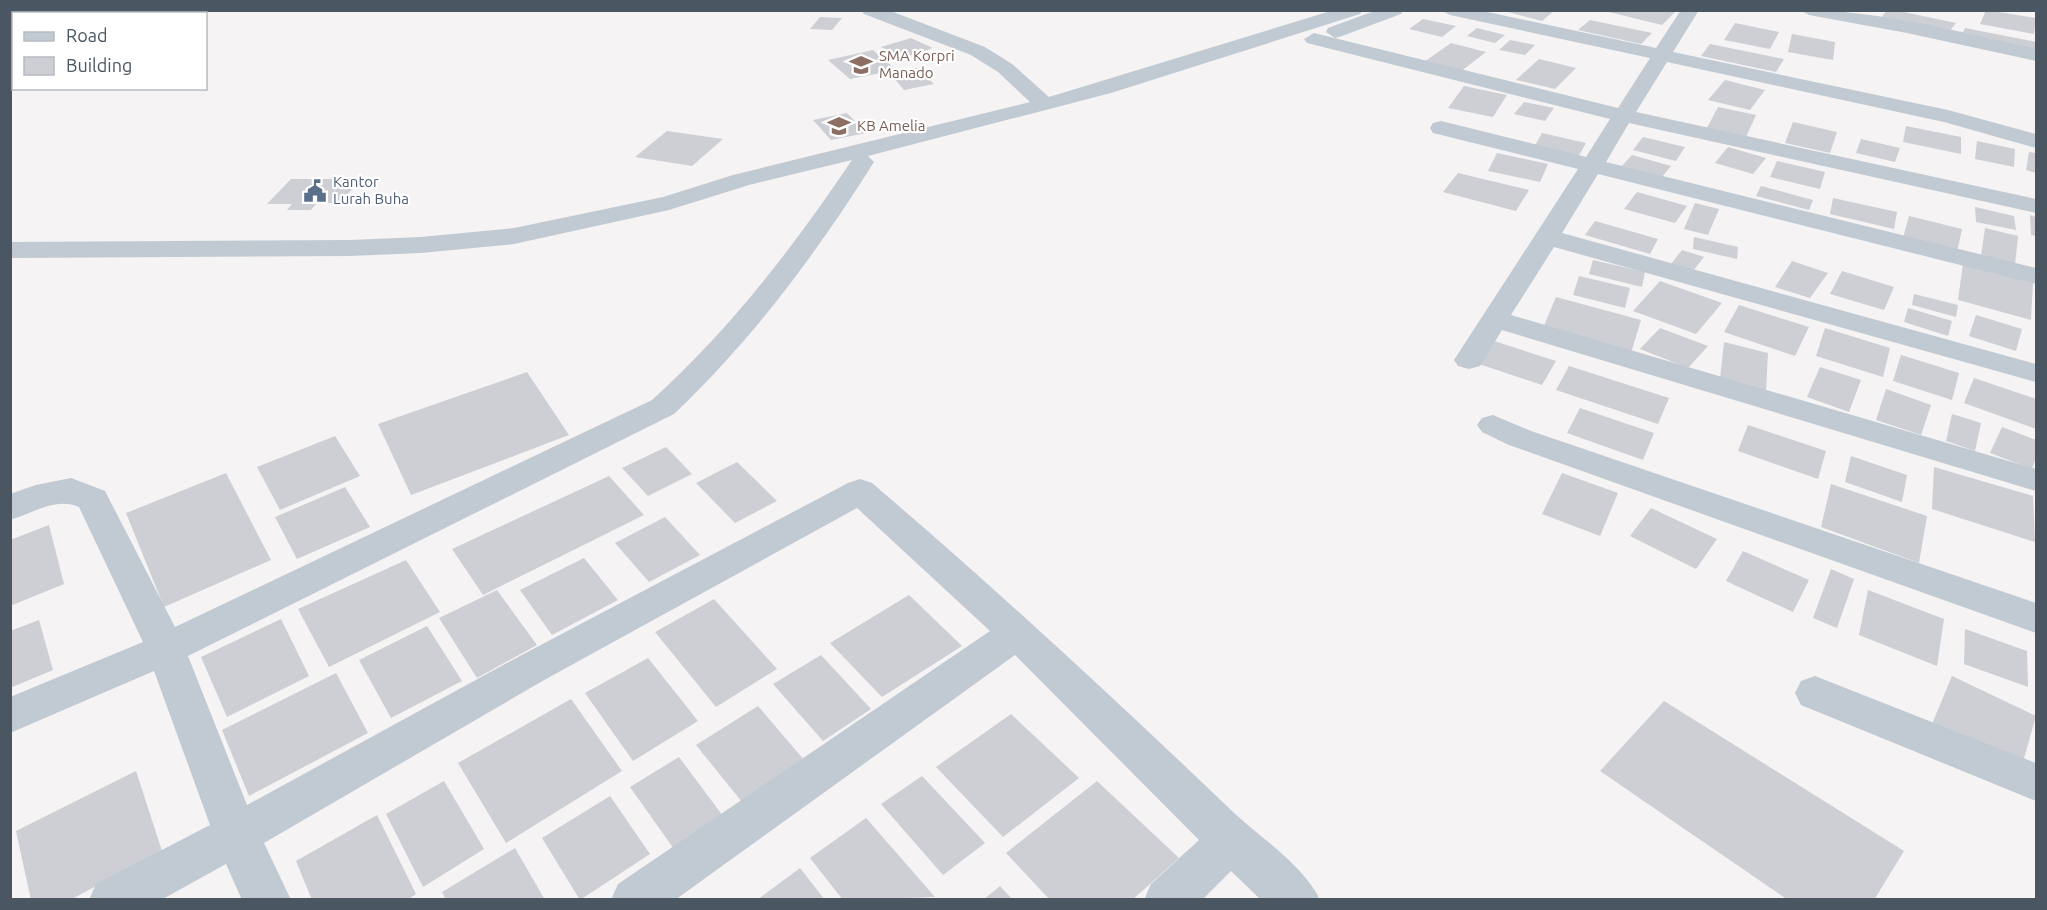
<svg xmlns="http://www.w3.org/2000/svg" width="2047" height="910" font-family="Ubuntu,sans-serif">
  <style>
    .building { fill: #cdcfd5 }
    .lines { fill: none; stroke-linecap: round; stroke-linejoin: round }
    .street { fill: #c1cad2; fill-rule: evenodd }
    .labels { text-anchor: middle; stroke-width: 4.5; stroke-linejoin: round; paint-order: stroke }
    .far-education-label { font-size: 15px; fill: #785e54; stroke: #fff; text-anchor: start }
    .far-service-label { font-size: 15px; fill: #4e5e75; stroke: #fff; text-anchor: start }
  </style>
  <rect width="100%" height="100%" fill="#f5f3f3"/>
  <g class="building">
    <polygon points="1500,10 1555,10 1542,21"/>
    <polygon points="1601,10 1677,10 1662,25"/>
    <polygon points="1887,10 1894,10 1956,23 1949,32 1881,18"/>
    <polygon points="1986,10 2036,18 2034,34 1980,24"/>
    <polygon points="820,17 842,18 832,30 810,29"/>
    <polygon points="1423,19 1456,26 1442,37 1409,29"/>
    <polygon points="1590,20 1652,33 1641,44 1578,30"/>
    <polygon points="1735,23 1779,32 1770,49 1724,40"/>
    <polygon points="1477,28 1505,35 1495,43 1467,36"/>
    <polygon points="1965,28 2036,42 2036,44 2034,51 1961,36"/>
    <polygon points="1792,34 1835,42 1833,60 1788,52"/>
    <polygon points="911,38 933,48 903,58 881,47"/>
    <polygon points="1510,40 1535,45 1525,55 1499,50"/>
    <polygon points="1451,43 1486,52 1460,72 1424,62"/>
    <polygon points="1710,44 1784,59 1776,72 1701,56"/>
    <polygon points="873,50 896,70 850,79 828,60"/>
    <polygon points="1539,59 1576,68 1555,89 1516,80"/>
    <polygon points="918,68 934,84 904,90 890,73"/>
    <polygon points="1725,80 1765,90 1750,110 1708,100"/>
    <polygon points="1464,86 1507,95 1493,117 1448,108"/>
    <polygon points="1524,102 1554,108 1545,121 1514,114"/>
    <polygon points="1718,107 1756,115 1746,137 1707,128"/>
    <polygon points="847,113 866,133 831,140 813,120"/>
    <polygon points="1793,122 1837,132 1830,153 1785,143"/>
    <polygon points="1906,126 1961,137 1961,154 1903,142"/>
    <polygon points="667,131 723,139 692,166 635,157"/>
    <polygon points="1542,133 1586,143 1577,159 1533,149"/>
    <polygon points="1643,137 1685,147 1676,161 1633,150"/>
    <polygon points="1861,139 1900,148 1895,162 1856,153"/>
    <polygon points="1977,141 2015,149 2014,167 1975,159"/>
    <polygon points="1728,147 1766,158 1753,174 1715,163"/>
    <polygon points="2029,152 2036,153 2036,173 2026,170"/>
    <polygon points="1497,153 1548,164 1540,182 1488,171"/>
    <polygon points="1632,155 1671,166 1662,177 1622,166"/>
    <polygon points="1777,161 1825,172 1820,189 1770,177"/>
    <polygon points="1458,173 1529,190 1516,211 1443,192"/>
    <polygon points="291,179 361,179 340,203 317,203 311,210 287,210 292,204 267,204"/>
    <polygon points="1761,186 1813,200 1809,210 1756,196"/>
    <polygon points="1637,192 1687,206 1675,223 1624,209"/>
    <polygon points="1833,198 1897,212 1894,229 1830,214"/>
    <polygon points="1695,203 1719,209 1708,235 1684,229"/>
    <polygon points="1975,207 2014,216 2016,230 1976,222"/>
    <polygon points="2030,215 2036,217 2036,236 2031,235"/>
    <polygon points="1909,216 1962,229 1957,252 1903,238"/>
    <polygon points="1595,221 1658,239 1650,254 1585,235"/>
    <polygon points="1985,228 2018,236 2015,265 1981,256"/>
    <polygon points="1694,237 1738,247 1737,259 1693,249"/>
    <polygon points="1682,250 1704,257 1693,271 1671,264"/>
    <polygon points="1593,260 1645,272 1642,287 1589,274"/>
    <polygon points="1792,261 1828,273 1810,298 1775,287"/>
    <polygon points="1963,264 2033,282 2031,320 1958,300"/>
    <polygon points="1842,271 1894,287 1884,310 1830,294"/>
    <polygon points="1579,276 1630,288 1625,308 1573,295"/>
    <polygon points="1660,281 1722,303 1696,334 1633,311"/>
    <polygon points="1914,294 1958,305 1956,317 1912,305"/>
    <polygon points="1556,297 1641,320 1631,353 1543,328"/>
    <polygon points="1739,305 1809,327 1795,356 1724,332"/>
    <polygon points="1908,308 1952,321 1948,336 1904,322"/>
    <polygon points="1976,315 2022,329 2016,351 1969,336"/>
    <polygon points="1660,328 1708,346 1688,368 1640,349"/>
    <polygon points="1825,328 1890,348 1883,377 1816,356"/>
    <polygon points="1494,341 1556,361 1542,385 1479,364"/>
    <polygon points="1724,342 1768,353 1766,391 1720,379"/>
    <polygon points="1901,355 1959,373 1952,400 1893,381"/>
    <polygon points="1569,366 1669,398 1658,424 1556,390"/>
    <polygon points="1820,367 1861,380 1849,412 1807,397"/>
    <polygon points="527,372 569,435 411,495 378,424"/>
    <polygon points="1974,378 2036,399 2036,429 1964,403"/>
    <polygon points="1886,389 1931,405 1921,435 1876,420"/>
    <polygon points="1580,408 1654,433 1643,460 1567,433"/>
    <polygon points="1952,414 1981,423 1975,451 1946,441"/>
    <polygon points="1748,425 1826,451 1818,479 1738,451"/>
    <polygon points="2002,427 2036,440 2036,457 2032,469 1990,453"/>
    <polygon points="335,436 360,476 280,510 257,467"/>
    <polygon points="666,447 692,474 648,496 622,468"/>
    <polygon points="1851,456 1907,475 1902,502 1845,482"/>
    <polygon points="737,462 777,501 735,523 696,483"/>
    <polygon points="1934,467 2033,496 2035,542 1932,509"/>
    <polygon points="226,473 271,560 164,607 126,513"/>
    <polygon points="1562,473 1618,493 1600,536 1542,514"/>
    <polygon points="609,476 644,515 483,595 452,549"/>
    <polygon points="1831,484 1927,516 1919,563 1821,527"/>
    <polygon points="345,487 370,527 297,559 275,517"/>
    <polygon points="1651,508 1717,539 1696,569 1630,536"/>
    <polygon points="665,517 700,555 649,582 615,543"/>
    <polygon points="49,525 64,584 10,606 10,540"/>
    <polygon points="1743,551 1809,580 1793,612 1726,581"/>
    <polygon points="584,558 618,600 552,635 520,590"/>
    <polygon points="406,560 440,612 329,667 298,609"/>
    <polygon points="1831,569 1854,579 1837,628 1813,618"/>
    <polygon points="497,590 537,645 477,678 439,618"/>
    <polygon points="1868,590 1944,619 1937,666 1859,635"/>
    <polygon points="909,595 962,646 882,697 830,643"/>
    <polygon points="714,599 777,669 716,707 655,632"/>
    <polygon points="281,619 309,676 227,717 201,657"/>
    <polygon points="39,620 53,670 10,688 10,631"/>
    <polygon points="427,626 462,681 391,718 359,660"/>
    <polygon points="1965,629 2027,651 2028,687 1964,664"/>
    <polygon points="821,655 871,709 823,741 773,684"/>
    <polygon points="648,658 698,721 633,761 585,693"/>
    <polygon points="336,673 368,733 249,796 222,730"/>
    <polygon points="1952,676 2036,716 2021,769 1932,724"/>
    <polygon points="571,699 622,771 506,843 458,763"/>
    <polygon points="1664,701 1904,851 1874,900 1788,900 1600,771"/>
    <polygon points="758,706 805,761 742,802 696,745"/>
    <polygon points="1011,714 1079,778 1003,837 936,767"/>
    <polygon points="679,757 723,816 674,849 630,787"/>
    <polygon points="136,771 162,851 70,900 31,900 16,831"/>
    <polygon points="922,776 985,843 943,875 881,804"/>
    <polygon points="444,781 484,849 423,887 386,814"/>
    <polygon points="1097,781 1179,858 1132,900 1050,900 1006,853"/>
    <polygon points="610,796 650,854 580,900 542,838"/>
    <polygon points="377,815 416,894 407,900 312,900 296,861"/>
    <polygon points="866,818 935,897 843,900 810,858"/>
    <polygon points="515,848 545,900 446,900 442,892"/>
    <polygon points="800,868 825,900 757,900"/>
    <polygon points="1000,886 1013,900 983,900"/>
  </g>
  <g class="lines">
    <g class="street">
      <path d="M861,10H888L985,47L1012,64L1049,97L1334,10H1363L1360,14L1111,93L868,156L874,162C816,254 753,339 674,414L188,656L247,805L518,657L848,483L860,479L872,483C995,588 1114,698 1231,810C1258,836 1305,866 1320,900H1261L1231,871L1202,900H1144L1151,884L1199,840L1015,655L675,900H611L618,884L990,631L857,508L546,679L264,843L291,900H242L226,864L161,900H89L96,884L210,825L154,671L10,733V697L143,642L79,507C56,497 33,513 10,520V494L36,485L71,478L105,491L175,627L652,400C730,329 793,248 852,160L749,185L669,210L514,244L421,253L350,256L10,258V242L350,240L421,237L514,228L663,197L733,175L1030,102L998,72L971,55L864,14Z"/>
      <polygon points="1377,10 1404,10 1401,14 1342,36 1335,38 1326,32 1328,28"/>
      <polygon points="1441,10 1478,10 1656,48 1681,10 1699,10 1673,52 1948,110 2036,134 2036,148 1944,122 1667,62 1636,112 2036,199 2036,213 1629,123 1606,162 2036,268 2036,284 1598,174 1562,233 2036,364 2036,382 1554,247 1511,315 2036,469 2036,491 1502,330 1480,366 1469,369 1458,366 1454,360 1578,169 1433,133 1430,128 1433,123 1441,121 1586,157 1610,119 1307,43 1304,39 1314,33 1618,108 1650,58 1450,15"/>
      <path d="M1800,10C1880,10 1959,32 2036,49V61L1907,33L1809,15Z"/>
      <polygon points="1493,415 1531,431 2036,603 2036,633 1509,445 1482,432 1477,425 1482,418"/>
      <polygon points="1815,676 2036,763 2036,801 1801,705 1795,693 1801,681"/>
    </g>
  </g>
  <defs>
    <g id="school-bare" transform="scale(1.8)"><path d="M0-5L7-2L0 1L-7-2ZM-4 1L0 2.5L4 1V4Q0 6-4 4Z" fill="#8d6e63" stroke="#fff" stroke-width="2.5" paint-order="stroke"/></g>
    <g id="civic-bare" transform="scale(1.8)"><path d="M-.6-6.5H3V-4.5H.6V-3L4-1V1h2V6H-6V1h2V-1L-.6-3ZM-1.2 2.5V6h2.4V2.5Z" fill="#5c6f8a" stroke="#fff" stroke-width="2.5" paint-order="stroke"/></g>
  </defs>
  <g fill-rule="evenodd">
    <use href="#school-bare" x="861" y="65"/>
    <use href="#school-bare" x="839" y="126"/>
    <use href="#civic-bare" x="315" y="191"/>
  </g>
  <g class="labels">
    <g class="far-education-label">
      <text x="879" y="61">SMA Korpri<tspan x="879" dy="17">Manado</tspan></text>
      <text x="857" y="131">KB Amelia</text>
    </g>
    <g class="far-service-label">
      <text x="333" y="187">Kantor<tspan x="333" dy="17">Lurah Buha</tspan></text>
    </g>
  </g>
  <rect width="2047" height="910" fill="none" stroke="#4a5661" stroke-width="24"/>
  <rect x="12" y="12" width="195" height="78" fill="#ffffff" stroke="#b7bbc0" stroke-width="1.5"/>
  <rect x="24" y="32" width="30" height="9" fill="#c1cad2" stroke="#b7bbc0" stroke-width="1.5"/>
  <text x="66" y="42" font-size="18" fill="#4a5661">Road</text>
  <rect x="24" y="57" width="30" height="18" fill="#cdcfd5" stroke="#b7bbc0" stroke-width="1.5"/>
  <text x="66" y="72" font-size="18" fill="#4a5661">Building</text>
</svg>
